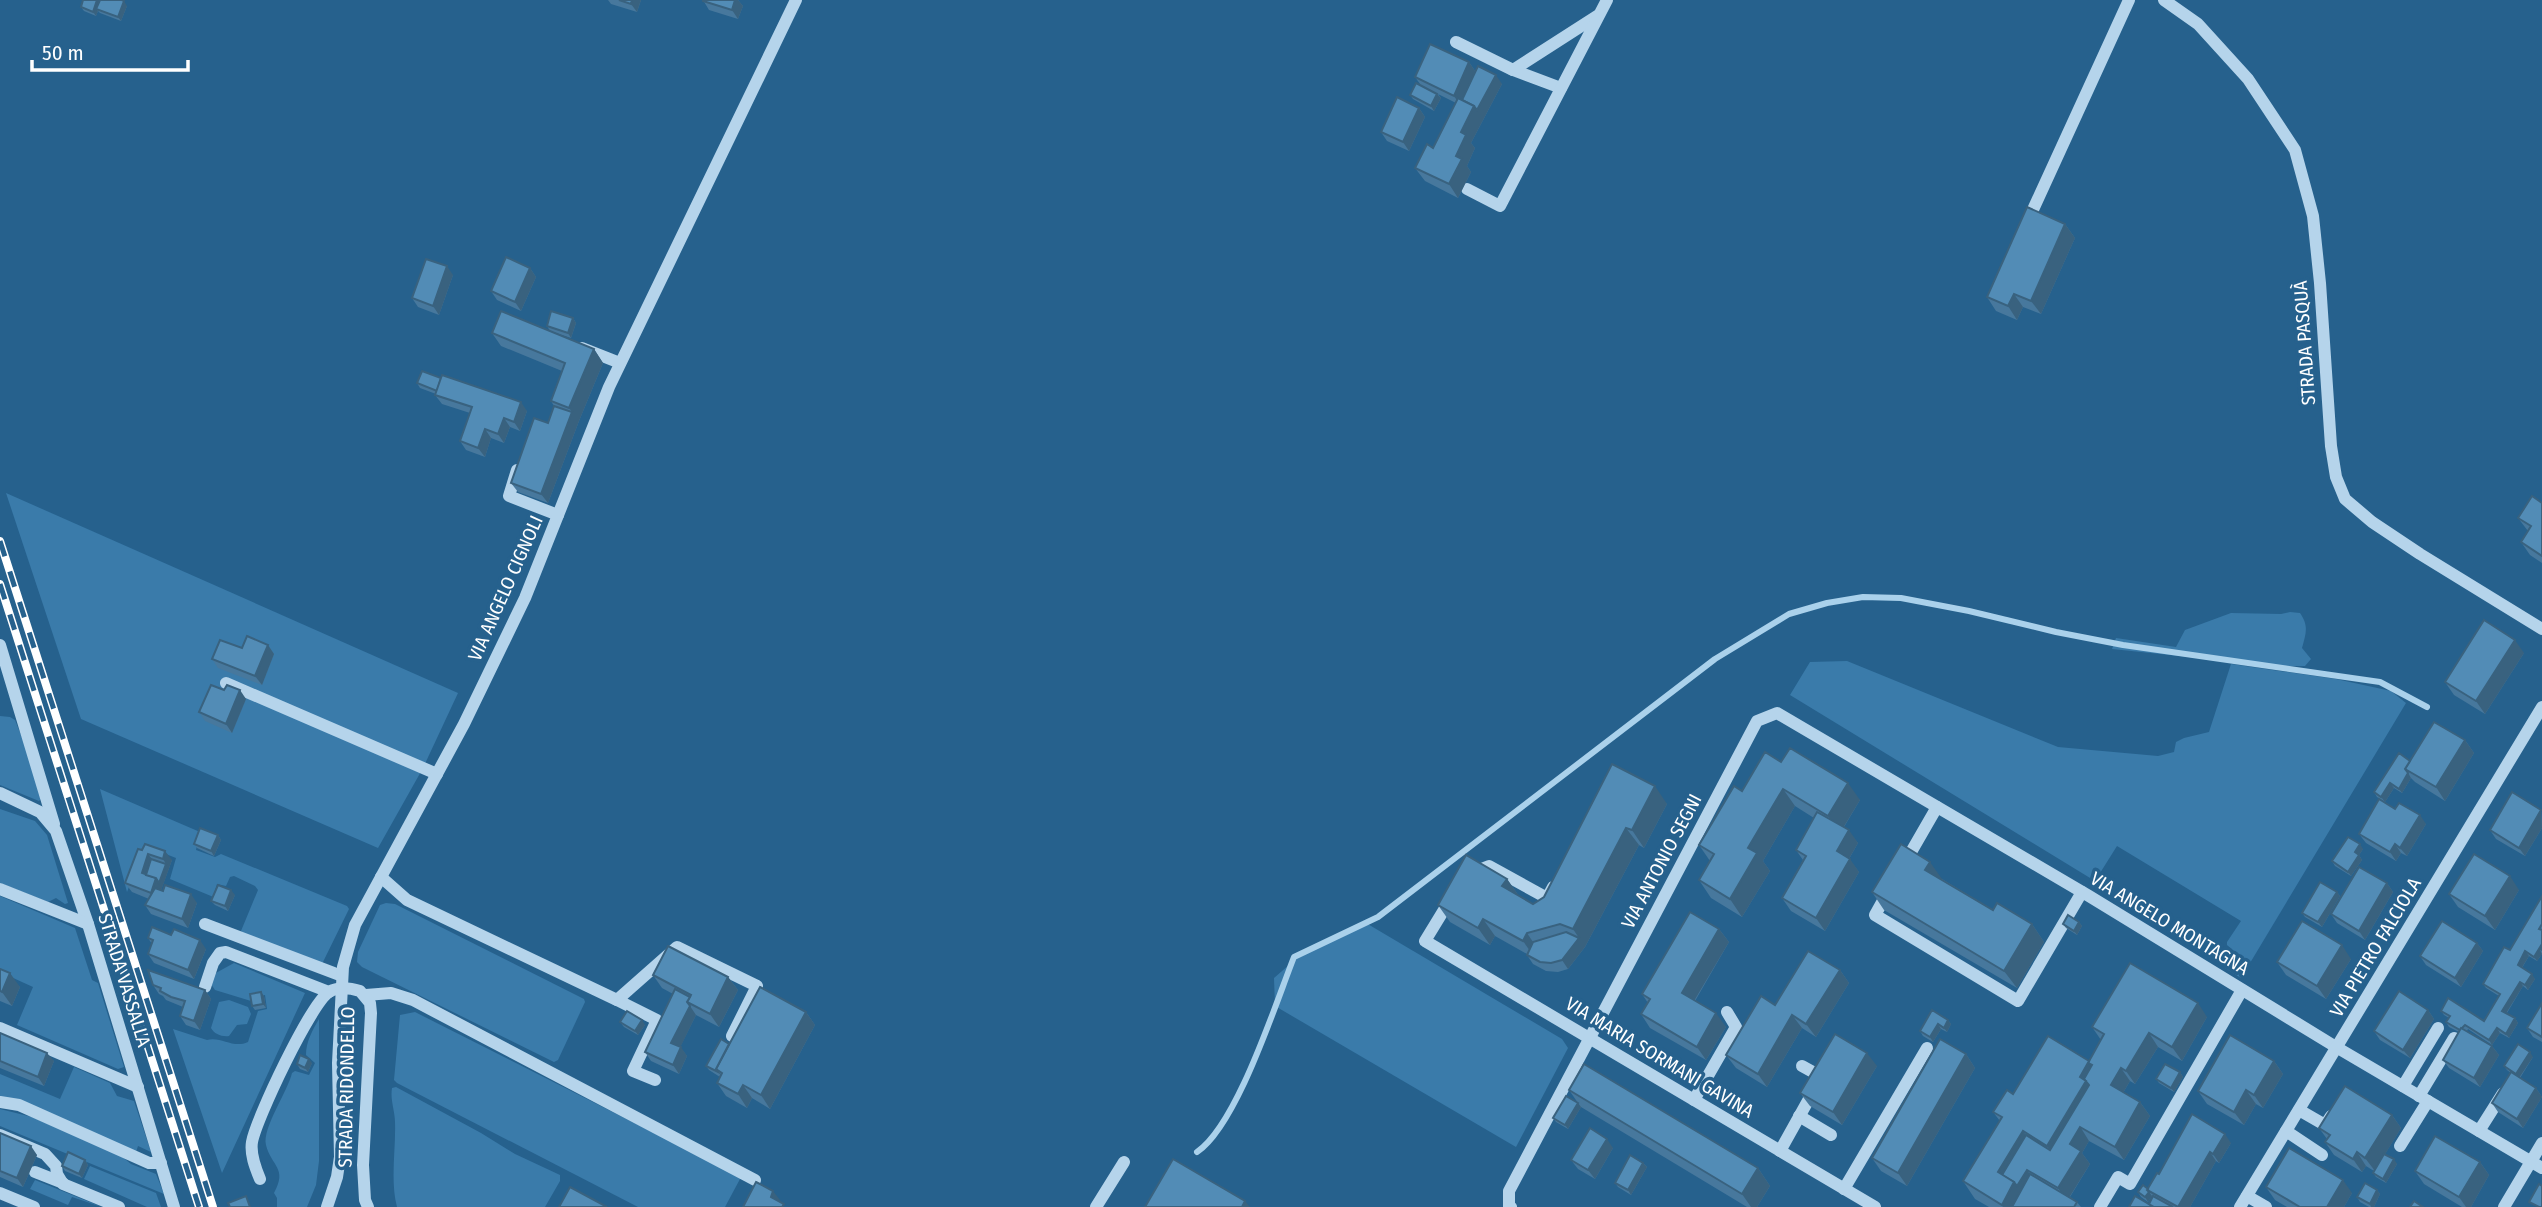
<svg xmlns="http://www.w3.org/2000/svg" width="2542" height="1207" font-family="'Fira Sans Condensed',sans-serif">
  <style>
    .green { fill: #3a7baa }
    .lines { fill: none; stroke-linecap: round; stroke-linejoin: round }
    .stream { stroke: #aad1eb; stroke-width: 6 }
    .minor { stroke: #b5d4eb; stroke-width: 12 }
    .rail-casing { stroke: #fff; stroke-width: 8 }
    .rail { stroke: #26618d; stroke-width: 5; stroke-dasharray: 16; stroke-linecap: butt }
    .wall { fill: #47789d }
    .shaded-wall { fill: #39627f }
    .building { fill: #528cb6; stroke: #39627f; stroke-width: 2 }
    .labels { text-anchor: middle; stroke-width: 7; stroke-linejoin: round; paint-order: stroke }
    .street-label { font-size: 19px; fill: #fff; stroke: #26618d }
  </style>
  <rect width="100%" height="100%" fill="#26618d"/>
  <g class="green">
    <polygon points="6,493 458,693 423,768 378,848 81,719"/>
    <path d="M2290,612L2300,613C2309,626 2306,633 2302,648L2311,659L2305,666H2276L2112,649L2116,638L2176,647L2185,630L2231,613L2281,614Z"/>
    <polygon points="1847,661 2058,747 2158,756 2174,752 2176,742 2184,738 2209,732 2231,664 2336,679 2391,691 2406,703 2241,978 2225,968 2235,952 2227,945 2227,942 2241,921 2117,846 2095,881 1790,695 1810,662"/>
    <polygon points="0,716 10,717 15,720 32,762 42,798 39,801 0,785"/>
    <polygon points="100,789 200,832 196,850 215,857 221,854 347,906 349,909 322,964 243,934 241,931 258,890 255,886 234,876 230,877 226,886 217,884 213,897 211,896 170,879 176,858 148,847 144,848 127,892"/>
    <polygon points="0,809 35,821 47,835 68,903 65,904 56,898 48,902 0,883"/>
    <polygon points="0,896 75,928 92,980 98,983 124,1067 118,1069 17,1025 33,987 0,972"/>
    <polygon points="386,903 395,904 584,999 585,1002 558,1060 554,1062 362,967 357,962 358,952 380,905"/>
    <polygon points="1366,923 1562,1039 1568,1048 1516,1147 1275,1006 1274,978 1297,958"/>
    <path d="M234,963L305,993L222,1173L173,1029L207,1040C221,1036 233,1049 248,1042L258,1011L267,1009L265,995L252,997L251,1001L215,990L211,984L214,974Z"/>
    <path d="M229,1000L248,1007L251,1014L247,1024L237,1025L229,1036C222,1037 214,1034 211,1028L219,1002Z"/>
    <polygon points="415,1012 739,1176 740,1179 725,1207 638,1207 397,1083 394,1080 400,1015"/>
    <path d="M319,1019V1161L316,1185L307,1207H277V1198L274,1193C288,1168 271,1166 266,1145C262,1128 288,1091 292,1073L295,1071L309,1075L315,1063L306,1055C306,1042 312,1031 319,1019Z"/>
    <polygon points="74,1067 110,1083 117,1096 134,1101 151,1152 138,1146 136,1152 0,1099 0,1074 60,1099"/>
    <path d="M396,1087L481,1133L515,1154L560,1175V1181L545,1207H397C390,1180 396,1150 395,1122C395,1111 390,1100 392,1088Z"/>
    <polygon points="0,1109 32,1117 120,1155 131,1164 156,1174 164,1194 0,1126"/>
    <polygon points="90,1166 156,1193 161,1207 147,1207 84,1179"/>
    <polygon points="35,1180 102,1207 72,1197 68,1205 30,1189"/>
  </g>
  <g class="lines">
    <path class="stream" d="M1197,1152C1237,1125 1275,1005 1294,957L1378,917L1715,659L1789,614L1827,603L1863,597L1901,598L1969,611L2056,632L2123,645L2380,682L2427,707"/>
    <g class="minor">
      <polyline points="2164,0 2198,24 2248,79 2295,150 2313,216 2320,283 2331,446 2336,477 2345,499 2372,522 2420,554 2542,629"/>
      <polyline points="1456,42 1513,70 1597,16"/>
      <polyline points="1513,70 1561,88"/>
      <polyline points="1467,189 1500,206 1607,0"/>
      <polyline points="2026,225 2129,0"/>
      <polyline points="582,348 620,363"/>
      <polyline points="517,470 509,496 558,515"/>
      <polyline points="0,645 54,824"/>
      <polyline points="226,683 437,774"/>
      <polyline points="0,793 40,812 56,831 88,924 174,1207"/>
      <polyline points="1903,866 1937,807"/>
      <polyline points="1471,873 1489,866 1547,898 1553,887"/>
      <polyline points="381,877 407,900 617,1000"/>
      <polyline points="0,889 88,924"/>
      <polyline points="1889,890 1875,915 2018,1001 2082,892"/>
      <polyline points="1450,900 1425,941 1875,1207"/>
      <polyline points="205,924 342,976"/>
      <polyline points="205,987 213,963 220,953 226,952 329,992"/>
      <polyline points="366,995 391,993 413,1000 755,1180"/>
      <polyline points="0,1028 138,1087"/>
      <polyline points="1802,1066 1822,1077"/>
      <polyline points="655,1080 633,1071 657,1020 617,1000 677,947 757,986 732,1036"/>
      <polyline points="2403,1086 2438,1028"/>
      <polyline points="2419,1096 2454,1038"/>
      <polyline points="1694,1100 1736,1027 1727,1012"/>
      <polyline points="0,1102 19,1105 149,1163 161,1163"/>
      <polyline points="2299,1110 2325,1125 2331,1116"/>
      <polyline points="1799,1116 1831,1135"/>
      <polyline points="2286,1131 2322,1155"/>
      <polyline points="2479,1131 2503,1093"/>
      <polyline points="0,1135 45,1154 56,1166 57,1174 63,1184 119,1207"/>
      <polyline points="2400,1146 2428,1101"/>
      <polyline points="1780,1151 1814,1090"/>
      <polyline points="35,1172 63,1183"/>
      <path d="M260,1179C255,1167 250,1154 252,1142C256,1119 311,1003 329,992C339,986 350,988 360,991L370,1003L371,1013L363,1165L365,1200L368,1207"/>
      <polyline points="1844,1189 1927,1048"/>
      <polyline points="0,1193 34,1207"/>
      <polyline points="2247,1196 2266,1207"/>
      <polyline points="327,1207 337,1177 340,1157 338,1063 343,967 355,925 464,724 525,598 609,387 796,0"/>
      <polyline points="1096,1207 1124,1162"/>
      <polyline points="1511,1207 1509,1206 1509,1191 1757,721 1777,713 2089,896 2336,1047 2542,1168"/>
      <polyline points="2100,1207 2118,1177 2130,1184 2242,990"/>
      <polyline points="2240,1207 2542,707"/>
      <polyline points="2504,1207 2542,1143"/>
    </g>
    <g class="rail-casing">
      <g id="rail">
        <polyline points="0,541 213,1207"/>
        <polyline points="0,584 199,1207"/>
      </g>
    </g>
    <use href="#rail" class="rail"/>
  </g>
  <g class="wall">
    <polygon points="608,0 641,0 637,12 611,4"/>
    <polygon points="703,0 738,0 743,6 738,19 709,10"/>
    <polygon points="127,6 121,21 100,13 98,11 96,16 84,11 81,7"/>
    <polygon points="1469,62 1475,71 1502,84 1471,143 1475,148 1467,166 1471,172 1458,198 1425,181 1415,168 1433,148 1456,103 1438,94 1441,98 1434,111 1413,99 1410,95 1420,84 1415,77"/>
    <polygon points="1419,108 1425,117 1409,151 1387,141 1381,132"/>
    <polygon points="2065,224 2075,238 2041,314 2023,307 2017,320 1996,311 1987,297"/>
    <polygon points="530,268 536,277 521,311 497,300 491,291"/>
    <polygon points="453,275 439,315 418,307 412,298"/>
    <polygon points="573,318 576,323 571,338 550,331 547,326"/>
    <polygon points="492,333 594,349 603,363 579,421 548,503 518,492 511,483 548,423 554,406 551,401 562,371 501,346"/>
    <polygon points="417,383 527,411 520,431 510,427 504,443 491,438 485,457 466,450 460,441 470,413 442,404 435,395 436,394 420,388"/>
    <polygon points="2542,503 2542,563 2530,555 2521,542 2528,531 2518,518"/>
    <polygon points="268,645 274,654 262,685 218,668 212,659 242,648"/>
    <polygon points="2524,653 2485,714 2454,695 2445,682"/>
    <polygon points="246,699 232,733 205,721 199,712"/>
    <polygon points="2465,740 2474,753 2445,801 2415,782 2411,778 2402,793 2394,788 2385,802 2377,797 2374,792 2410,761"/>
    <polygon points="1781,762 1860,800 1844,827 1858,843 1849,859 1859,872 1825,931 1791,911 1782,898 1803,860 1796,850 1814,818 1795,806 1763,861 1770,871 1742,917 1711,898 1699,880 1710,861 1699,845 1742,791"/>
    <polygon points="1612,764 1667,804 1644,848 1639,845 1585,947 1568,969 1558,972 1546,971 1533,964 1527,955 1527,954 1495,936 1490,945 1450,922 1438,905 1507,879 1519,896 1533,904 1544,897"/>
    <polygon points="2395,809 2426,824 2407,856 2401,853 2396,861 2366,843 2359,834"/>
    <polygon points="2541,810 2542,828 2525,856 2496,839 2490,830"/>
    <polygon points="218,835 221,840 214,856 197,848 194,844"/>
    <polygon points="138,849 172,860 161,890 197,903 188,928 151,914 145,905 149,899 132,892 125,883"/>
    <polygon points="2363,849 2359,855 2362,860 2351,876 2335,866 2332,861"/>
    <polygon points="1942,879 1993,910 2032,924 2044,942 2017,988 1884,910 1872,892"/>
    <polygon points="2387,883 2393,892 2365,940 2337,923 2331,914"/>
    <polygon points="2519,890 2495,930 2458,907 2449,894"/>
    <polygon points="2337,892 2340,896 2322,927 2305,917 2302,913"/>
    <polygon points="235,895 228,911 215,905 211,901"/>
    <polygon points="2542,896 2542,954 2537,961 2529,956 2522,968 2535,979 2528,990 2523,986 2507,1013 2515,1018 2518,1023 2509,1038 2500,1033 2492,1045 2468,1029 2467,1031 2492,1046 2499,1055 2480,1087 2449,1068 2443,1060 2459,1032 2449,1027 2446,1022 2449,1018 2444,1015 2441,1011 2484,1021 2499,996 2486,988 2483,984 2510,950"/>
    <polygon points="2079,922 2082,926 2077,935 2066,928 2063,924"/>
    <polygon points="1719,929 1729,942 1695,1001 1726,1027 1706,1060 1650,1028 1641,1014 1648,1003 1642,994"/>
    <polygon points="148,938 206,949 194,979 154,963 148,954 152,944"/>
    <polygon points="2477,943 2483,951 2461,987 2426,965 2420,956"/>
    <polygon points="2351,959 2326,999 2286,975 2277,962"/>
    <polygon points="0,969 20,987 12,1006 0,1001"/>
    <polygon points="1840,970 1849,983 1816,1037 1802,1028 1767,1087 1736,1068 1726,1055 1775,1005"/>
    <polygon points="653,975 728,977 738,990 719,1027 696,1015 680,1047 687,1056 679,1074 651,1061 645,1052 673,994 662,988"/>
    <polygon points="153,985 205,990 211,999 200,1030 186,1025 180,1016 183,1007 166,1000 163,996 159,994"/>
    <polygon points="261,992 264,996 266,1008 255,1010 252,1006"/>
    <polygon points="2542,1003 2542,1042 2533,1037 2527,1028"/>
    <polygon points="2428,1010 2434,1019 2410,1058 2380,1040 2374,1031"/>
    <polygon points="806,1012 815,1025 770,1109 752,1098 747,1108 726,1096 717,1083 720,1077 709,1070 706,1066 729,1044"/>
    <polygon points="2207,1017 2182,1061 2158,1047 2135,1084 2130,1081 2123,1093 2140,1102 2150,1116 2124,1160 2089,1141 2082,1153 2090,1164 2070,1197 2077,1202 2081,1207 1989,1207 1975,1199 1963,1181 2000,1121 1993,1112 2013,1094 2089,1061 2101,1040 2092,1027"/>
    <polygon points="1948,1020 1951,1024 1947,1032 1941,1029 1933,1042 1923,1036 1920,1031"/>
    <polygon points="620,1022 645,1025 638,1035 624,1027"/>
    <polygon points="0,1033 54,1061 44,1086 0,1068"/>
    <polygon points="1966,1054 1975,1068 1907,1186 1881,1171 1872,1158"/>
    <polygon points="2533,1057 2520,1078 2536,1088 2542,1097 2523,1128 2498,1112 2492,1103 2511,1073 2507,1070 2504,1066"/>
    <polygon points="2274,1061 2283,1074 2263,1108 2256,1104 2244,1125 2207,1104 2198,1091"/>
    <polygon points="312,1063 308,1072 300,1069 297,1064"/>
    <polygon points="1877,1066 1842,1125 1810,1106 1800,1093"/>
    <polygon points="2180,1072 2183,1077 2174,1092 2159,1083 2156,1079"/>
    <polygon points="1569,1090 1758,1168 1770,1186 1757,1207 1747,1207 1581,1107 1568,1129 1556,1122 1553,1118 1578,1103"/>
    <polygon points="2392,1115 2401,1128 2385,1154 2397,1164 2386,1183 2376,1177 2373,1173 2374,1171 2366,1166 2362,1172 2334,1155 2325,1142 2327,1139 2319,1128"/>
    <polygon points="0,1133 37,1155 23,1187 0,1177"/>
    <polygon points="2231,1143 2219,1163 2216,1161 2190,1207 2129,1207 2149,1204 2153,1197 2152,1196 2148,1202 2141,1197 2138,1192 2148,1189 2159,1174"/>
    <polygon points="1613,1148 1595,1179 1578,1169 1571,1160"/>
    <polygon points="85,1160 88,1165 82,1178 65,1171 62,1166"/>
    <polygon points="2480,1162 2489,1175 2471,1207 2462,1207 2424,1184 2415,1171"/>
    <polygon points="1643,1163 1647,1167 1631,1195 1618,1187 1615,1183"/>
    <polygon points="2266,1187 2352,1193 2344,1207 2287,1207 2275,1200"/>
    <polygon points="2377,1190 2380,1194 2374,1207 2369,1207 2360,1202 2357,1197"/>
  </g>
  <g class="shaded-wall">
    <polygon points="97,0 102,0 96,9 98,11 96,16 93,12"/>
    <polygon points="632,0 641,0 637,12 631,4"/>
    <polygon points="735,0 738,0 743,6 738,19 732,10"/>
    <polygon points="124,1 127,6 121,21 118,17"/>
    <polygon points="1469,62 1475,71 1460,105 1454,96"/>
    <polygon points="1496,75 1502,84 1471,143 1475,148 1467,166 1471,172 1458,198 1449,184 1461,132 1474,106"/>
    <polygon points="1437,94 1441,98 1434,111 1431,106"/>
    <polygon points="1419,108 1425,117 1409,151 1403,142"/>
    <polygon points="2065,224 2075,238 2041,314 2031,301"/>
    <polygon points="447,266 453,275 439,315 433,306"/>
    <polygon points="530,268 536,277 521,311 515,302"/>
    <polygon points="2014,294 2023,307 2017,320 2008,306"/>
    <polygon points="573,318 576,323 571,338 568,333"/>
    <polygon points="594,349 603,363 579,421 548,503 541,494 572,412 569,408"/>
    <polygon points="521,402 527,411 520,431 514,422"/>
    <polygon points="504,418 510,427 504,443 498,434"/>
    <polygon points="485,429 491,438 485,457 478,448"/>
    <polygon points="2515,640 2524,653 2485,714 2476,701"/>
    <polygon points="268,645 274,654 262,685 255,676"/>
    <polygon points="240,690 246,699 232,733 226,724"/>
    <polygon points="2465,740 2474,753 2445,801 2436,787"/>
    <polygon points="2408,773 2411,778 2402,793 2399,789"/>
    <polygon points="1848,783 1860,800 1840,833 1828,816"/>
    <polygon points="2390,783 2394,788 2385,802 2381,797"/>
    <polygon points="1655,786 1667,804 1644,848 1632,830"/>
    <polygon points="1783,789 1795,806 1763,861 1770,871 1742,917 1730,899 1748,848"/>
    <polygon points="2541,810 2542,828 2525,856 2519,848"/>
    <polygon points="2420,815 2426,824 2407,856 2400,848"/>
    <polygon points="1626,828 1639,845 1585,947 1568,969 1562,960 1579,938 1573,929"/>
    <polygon points="1849,830 1858,843 1846,864 1837,851"/>
    <polygon points="218,835 221,840 214,856 211,851"/>
    <polygon points="2360,844 2363,849 2359,855 2362,860 2351,876 2348,872 2355,852"/>
    <polygon points="2395,844 2401,853 2396,861 2390,852"/>
    <polygon points="165,851 172,860 157,902 151,893 156,878 166,864 163,859"/>
    <polygon points="148,854 155,863 145,878 142,873"/>
    <polygon points="1850,859 1859,872 1825,931 1816,918"/>
    <polygon points="1930,862 1942,879 1937,887 1925,870"/>
    <polygon points="2510,876 2519,890 2495,930 2485,916"/>
    <polygon points="1507,879 1519,896 1502,886"/>
    <polygon points="2387,883 2393,892 2365,940 2359,931"/>
    <polygon points="231,890 235,895 228,911 225,906"/>
    <polygon points="2337,892 2340,896 2322,927 2318,922"/>
    <polygon points="191,894 197,903 188,928 182,919"/>
    <polygon points="1483,919 1495,936 1490,945 1478,928"/>
    <polygon points="2079,922 2082,926 2077,935 2074,931"/>
    <polygon points="2032,924 2044,942 2017,988 2004,971"/>
    <polygon points="1719,929 1729,942 1691,1006 1682,993"/>
    <polygon points="1527,933 1539,951 1535,958 1523,941"/>
    <polygon points="200,940 206,949 194,979 188,970"/>
    <polygon points="2477,943 2483,951 2461,987 2455,978"/>
    <polygon points="2542,944 2542,951 2540,950 2542,954 2537,961 2534,957"/>
    <polygon points="2342,945 2351,959 2326,999 2317,986"/>
    <polygon points="2525,951 2529,956 2521,969 2518,965"/>
    <polygon points="1840,970 1849,983 1816,1037 1806,1024"/>
    <polygon points="10,973 20,987 12,1006 2,992"/>
    <polygon points="2532,974 2535,979 2528,990 2525,985"/>
    <polygon points="728,977 738,990 719,1027 710,1014"/>
    <polygon points="2520,982 2523,986 2505,1015 2502,1011"/>
    <polygon points="205,990 211,999 200,1030 194,1021"/>
    <polygon points="261,992 264,996 266,1008 263,1004"/>
    <polygon points="2198,1003 2207,1017 2182,1061 2172,1047"/>
    <polygon points="690,1006 696,1015 678,1052 671,1043"/>
    <polygon points="2428,1010 2434,1019 2410,1058 2403,1050"/>
    <polygon points="806,1012 815,1025 770,1109 761,1095"/>
    <polygon points="1716,1013 1726,1027 1706,1060 1697,1047"/>
    <polygon points="1792,1015 1802,1028 1767,1087 1758,1074"/>
    <polygon points="2515,1018 2518,1023 2509,1038 2506,1034"/>
    <polygon points="642,1020 645,1025 638,1035 635,1031"/>
    <polygon points="1948,1020 1951,1024 1947,1032 1944,1028"/>
    <polygon points="1938,1024 1941,1029 1933,1042 1930,1037"/>
    <polygon points="2497,1028 2500,1033 2492,1045 2489,1040"/>
    <polygon points="2149,1033 2158,1047 2135,1084 2126,1071"/>
    <polygon points="2492,1046 2499,1055 2480,1087 2474,1078"/>
    <polygon points="681,1047 687,1056 679,1074 673,1065"/>
    <polygon points="2530,1052 2533,1057 2519,1078 2516,1074"/>
    <polygon points="47,1053 54,1061 44,1086 38,1077"/>
    <polygon points="1867,1053 1877,1066 1842,1125 1833,1112"/>
    <polygon points="1966,1054 1975,1068 1907,1186 1898,1173"/>
    <polygon points="309,1059 312,1063 308,1072 305,1068"/>
    <polygon points="2089,1061 2101,1078 2081,1128 2089,1141 2082,1153 2090,1164 2067,1201 2058,1188 2060,1163 2047,1146 2080,1077"/>
    <polygon points="2274,1061 2283,1074 2263,1108 2254,1095"/>
    <polygon points="2121,1068 2130,1081 2120,1098 2111,1085"/>
    <polygon points="2180,1072 2183,1077 2174,1092 2171,1088"/>
    <polygon points="743,1085 752,1098 747,1108 738,1094"/>
    <polygon points="2536,1088 2542,1097 2523,1128 2517,1119"/>
    <polygon points="2246,1090 2256,1104 2244,1125 2234,1112"/>
    <polygon points="2140,1102 2150,1116 2124,1160 2115,1147"/>
    <polygon points="1578,1103 1581,1107 1568,1129 1565,1125"/>
    <polygon points="2392,1115 2401,1128 2375,1171 2365,1158"/>
    <polygon points="2023,1131 2035,1148 2013,1184 1998,1172"/>
    <polygon points="2225,1134 2231,1143 2219,1163 2213,1154"/>
    <polygon points="1607,1139 1613,1148 1595,1179 1588,1170"/>
    <polygon points="31,1146 37,1155 23,1187 17,1178"/>
    <polygon points="2210,1152 2216,1161 2190,1207 2178,1207"/>
    <polygon points="2357,1152 2366,1166 2362,1172 2353,1159"/>
    <polygon points="2394,1159 2397,1164 2386,1183 2383,1179"/>
    <polygon points="85,1160 88,1165 82,1178 79,1174"/>
    <polygon points="2480,1162 2489,1175 2471,1207 2466,1207 2459,1197"/>
    <polygon points="1643,1163 1647,1167 1631,1195 1628,1190"/>
    <polygon points="1758,1168 1770,1186 1757,1207 1751,1207 1742,1194"/>
    <polygon points="2027,1170 2036,1183 2023,1207 2003,1207 2002,1205 2014,1182"/>
    <polygon points="2343,1180 2352,1193 2344,1207 2327,1207"/>
    <polygon points="2377,1190 2380,1194 2374,1207 2371,1207 2370,1204"/>
    <polygon points="773,1191 780,1200 777,1206 771,1197"/>
    <polygon points="2149,1192 2152,1196 2148,1202 2145,1197"/>
    <polygon points="1245,1201 1250,1207 1242,1207"/>
  </g>
  <g class="building">
    <polygon points="83,0 97,0 93,12 81,7"/>
    <polygon points="100,0 122,0 124,1 118,17 96,9"/>
    <polygon points="619,0 632,0 631,4"/>
    <polygon points="703,0 735,0 732,10 703,1"/>
    <polygon points="1430,44 1469,62 1454,96 1415,77"/>
    <polygon points="1478,66 1496,75 1477,110 1474,106 1462,100"/>
    <polygon points="1416,83 1437,94 1431,106 1410,95"/>
    <polygon points="1397,97 1419,108 1403,142 1381,132"/>
    <polygon points="1458,98 1474,106 1461,132 1466,135 1456,156 1462,159 1449,184 1415,168 1427,144 1433,148"/>
    <polygon points="2027,207 2065,224 2031,301 2014,294 2008,306 1987,297"/>
    <polygon points="506,257 530,268 515,302 491,291"/>
    <polygon points="426,259 447,266 433,306 412,298"/>
    <polygon points="501,311 594,349 569,408 551,401 565,363 492,333"/>
    <polygon points="551,311 573,318 568,333 547,326"/>
    <polygon points="422,371 441,378 437,391 417,383"/>
    <polygon points="442,375 521,402 514,422 504,418 498,434 485,429 478,448 460,441 472,407 435,395"/>
    <polygon points="554,406 572,412 541,494 511,483 534,418 548,423"/>
    <polygon points="2532,496 2542,503 2542,556 2521,542 2531,526 2518,518"/>
    <polygon points="2484,620 2515,640 2476,701 2445,682"/>
    <polygon points="247,636 268,645 255,676 212,659 220,640 242,648"/>
    <polygon points="211,685 224,690 227,685 240,690 226,724 199,712"/>
    <polygon points="2434,722 2465,740 2436,787 2405,769"/>
    <polygon points="1790,748 1848,783 1828,816 1783,789 1748,848 1757,853 1730,899 1699,880 1714,854 1699,845 1734,786 1742,791 1765,752 1781,762"/>
    <polygon points="2399,753 2410,761 2405,769 2408,773 2399,789 2390,783 2381,797 2374,792"/>
    <polygon points="1612,764 1655,786 1632,830 1626,828 1573,929 1560,924 1527,933 1523,941 1483,919 1478,928 1438,905 1466,855 1507,879 1502,886 1533,904 1544,897"/>
    <polygon points="2512,792 2541,810 2519,848 2490,830"/>
    <polygon points="2379,799 2395,809 2399,803 2420,815 2400,848 2395,844 2390,852 2359,834"/>
    <polygon points="1817,812 1849,830 1837,851 1850,859 1816,918 1782,898 1806,856 1796,850"/>
    <polygon points="200,828 218,835 211,851 194,844"/>
    <polygon points="2348,837 2360,844 2355,852 2359,855 2348,872 2332,861"/>
    <polygon points="145,844 165,851 163,859 148,854 142,873 156,878 151,893 125,883 138,849 142,850"/>
    <polygon points="1901,844 1930,862 1925,870 1993,910 1997,903 2032,924 2004,971 1872,892"/>
    <polygon points="2474,854 2510,876 2485,916 2449,894"/>
    <polygon points="151,859 166,864 159,883 156,878 146,875"/>
    <polygon points="2359,867 2387,883 2359,931 2331,914"/>
    <polygon points="2320,882 2337,892 2318,922 2302,913"/>
    <polygon points="165,885 191,894 182,919 145,905 155,888 163,891"/>
    <polygon points="218,885 231,890 225,906 211,901"/>
    <polygon points="2542,896 2542,924 2539,929 2542,930 2542,944 2534,957 2525,951 2518,965 2532,974 2525,985 2520,982 2502,1011 2515,1018 2506,1034 2497,1028 2489,1040 2465,1025 2460,1030 2446,1022 2450,1016 2441,1011 2448,998 2484,1021 2500,994 2483,984 2504,947 2510,950"/>
    <polygon points="1690,912 1719,929 1682,993 1716,1013 1697,1047 1641,1014 1650,999 1642,994"/>
    <polygon points="2068,915 2079,922 2074,931 2063,924"/>
    <polygon points="2302,921 2342,945 2317,986 2277,962"/>
    <polygon points="2442,921 2477,943 2455,978 2420,956"/>
    <polygon points="152,927 171,935 174,929 200,940 188,970 148,954 153,940 148,938"/>
    <polygon points="1566,932 1579,938 1562,960 1551,963 1540,962 1527,955 1533,942"/>
    <polygon points="668,946 728,977 710,1014 687,1002 691,995 653,975"/>
    <polygon points="1808,951 1840,970 1806,1024 1792,1015 1758,1074 1726,1055 1761,996 1775,1005"/>
    <polygon points="2130,963 2198,1003 2172,1047 2149,1033 2126,1071 2121,1068 2111,1085 2140,1102 2115,1147 2080,1127 2070,1144 2081,1151 2058,1188 2027,1170 2017,1186 2014,1182 2002,1175 2026,1135 2050,1150 2089,1085 2084,1079 2092,1065 2088,1063 2104,1034 2092,1027"/>
    <polygon points="0,969 10,973 2,992 0,991"/>
    <polygon points="148,970 205,990 194,1021 180,1016 185,1001 171,997 160,991 161,988 153,985"/>
    <polygon points="760,987 806,1012 761,1095 743,1085 738,1094 717,1083 722,1073 716,1069"/>
    <polygon points="675,989 690,997 687,1002 690,1006 671,1043 681,1047 673,1065 645,1052"/>
    <polygon points="2399,991 2428,1010 2403,1050 2374,1031"/>
    <polygon points="261,992 263,1004 252,1006 250,994"/>
    <polygon points="2542,1003 2542,1037 2527,1028"/>
    <polygon points="1932,1010 1948,1020 1944,1028 1938,1024 1930,1037 1920,1031"/>
    <polygon points="627,1011 642,1020 635,1031 620,1022"/>
    <polygon points="2461,1028 2492,1046 2474,1078 2443,1060"/>
    <polygon points="0,1033 47,1053 38,1077 0,1061"/>
    <polygon points="1835,1034 1867,1053 1833,1112 1800,1093"/>
    <polygon points="2230,1035 2274,1061 2254,1095 2246,1090 2234,1112 2198,1091"/>
    <polygon points="2048,1036 2089,1061 2080,1077 2086,1081 2047,1146 2023,1131 1998,1172 2014,1182 2002,1205 1963,1181 2002,1117 1993,1112 2007,1090 2013,1094"/>
    <polygon points="721,1039 729,1044 716,1069 718,1072 706,1066"/>
    <polygon points="1940,1039 1966,1054 1898,1173 1872,1158"/>
    <polygon points="2518,1044 2530,1052 2516,1074 2504,1066"/>
    <polygon points="300,1055 309,1059 305,1068 297,1064"/>
    <polygon points="1584,1064 1758,1168 1742,1194 1569,1090"/>
    <polygon points="2165,1064 2180,1072 2171,1088 2156,1079"/>
    <polygon points="2511,1072 2536,1088 2517,1119 2492,1103"/>
    <polygon points="2345,1086 2392,1115 2365,1158 2357,1152 2353,1159 2325,1142 2330,1135 2319,1128"/>
    <polygon points="1566,1096 1578,1103 1565,1125 1553,1118"/>
    <polygon points="2192,1114 2225,1134 2213,1154 2210,1152 2178,1207 2147,1190 2157,1173 2159,1174"/>
    <polygon points="1590,1128 1607,1139 1588,1170 1571,1160"/>
    <polygon points="0,1133 31,1146 17,1178 0,1171"/>
    <polygon points="2435,1136 2480,1162 2459,1197 2415,1171"/>
    <polygon points="2289,1148 2343,1180 2327,1207 2300,1207 2266,1187"/>
    <polygon points="68,1152 85,1160 79,1174 62,1166"/>
    <polygon points="2384,1154 2394,1159 2383,1179 2373,1173"/>
    <polygon points="1630,1155 1643,1163 1628,1190 1615,1183"/>
    <polygon points="1173,1159 1245,1201 1242,1207 1145,1207"/>
    <polygon points="2030,1174 2077,1202 2074,1207 2012,1207"/>
    <polygon points="756,1182 773,1191 771,1197 784,1204 782,1207 743,1207"/>
    <polygon points="2365,1183 2377,1190 2370,1204 2357,1197"/>
    <polygon points="2539,1184 2542,1186 2542,1207 2539,1207 2529,1202"/>
    <polygon points="2143,1185 2148,1189 2147,1190 2149,1192 2145,1197 2138,1192"/>
    <polygon points="570,1187 607,1207 559,1207"/>
    <polygon points="246,1196 250,1207 230,1207 228,1203"/>
    <polygon points="2135,1196 2154,1207 2129,1207"/>
    <polygon points="2153,1196 2173,1207 2154,1207 2149,1204"/>
    <polygon points="2414,1201 2423,1207 2410,1207"/>
  </g>
  <g class="labels">
    <g class="street-label">
      <text transform="translate(2304 343) rotate(-94)" y="7">STRADA PASQUÀ</text>
      <text transform="translate(505 588) rotate(-66)" y="7">VIA ANGELO CIGNOLI</text>
      <text transform="translate(1661 861) rotate(-62)" y="7">VIA ANTONIO SEGNI</text>
      <text transform="translate(2170 923) rotate(31)" y="7">VIA ANGELO MONTAGNA</text>
      <text transform="translate(2375 947) rotate(-59)" y="7">VIA PIETRO FALCIOLA</text>
      <text transform="translate(125 980) rotate(73)" y="7">STRADA VASSALLA</text>
      <text transform="translate(1660 1057) rotate(31)" y="7">VIA MARIA SORMANI GAVINA</text>
      <text transform="translate(346 1087) rotate(-89)" y="7">STRADA RIDONDELLO</text>
    </g>
  </g>
  <path d="M32 60v10h156v-10" fill="none" stroke="#ffffff" stroke-width="3.5"/>
  <text x="42" y="60" font-size="21" fill="#ffffff" stroke="#26618d" stroke-width="5" paint-order="stroke">50 m</text>
</svg>
